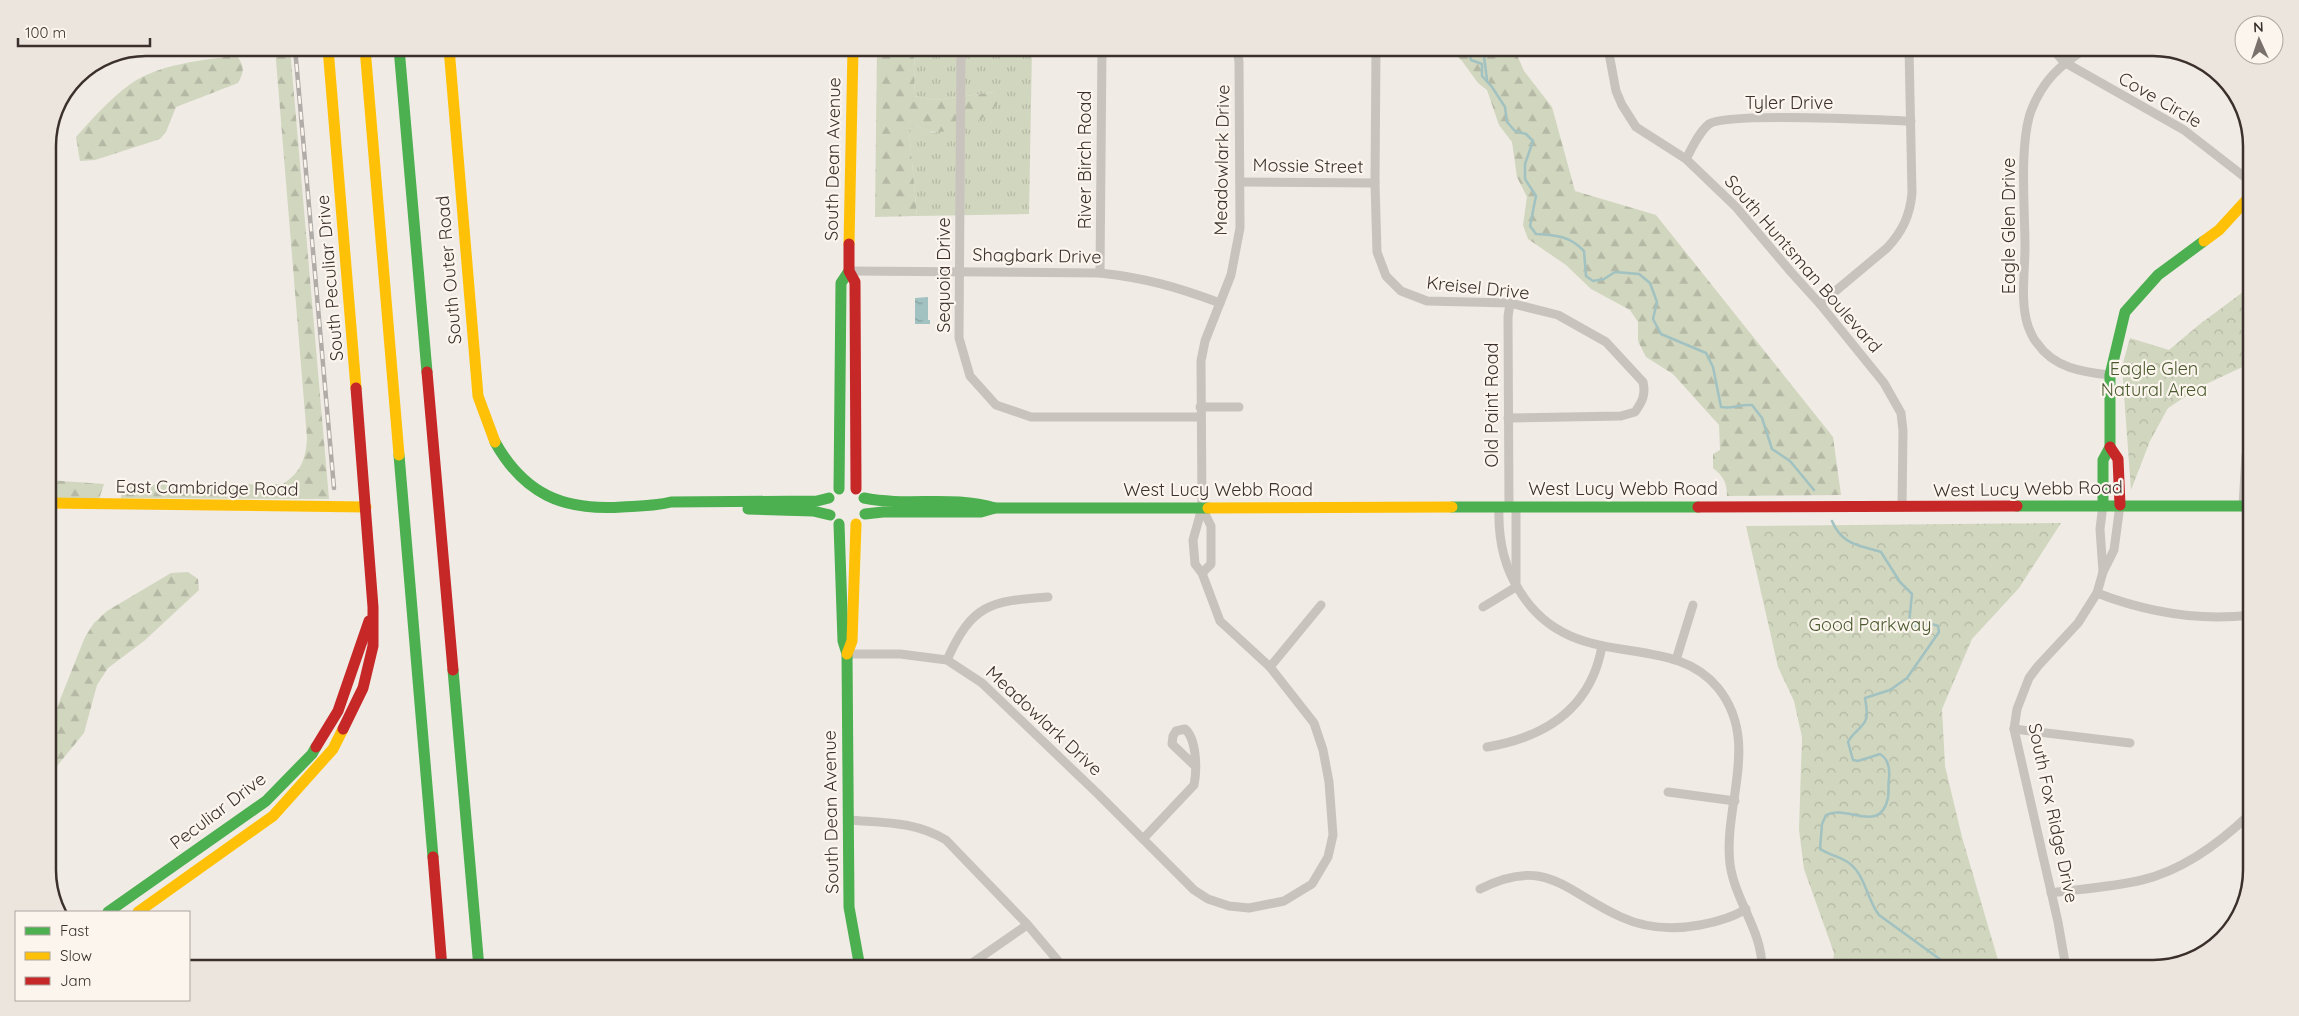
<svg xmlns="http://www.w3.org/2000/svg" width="2299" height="1016" font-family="Quicksand,sans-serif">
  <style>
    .grass { fill: url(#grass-tufts) }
    .forest { fill: url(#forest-firs) }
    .park { fill: url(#park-crowns) }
    .water { fill: url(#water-ripples) }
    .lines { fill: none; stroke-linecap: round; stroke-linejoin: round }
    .stream { stroke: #a1c2c1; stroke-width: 2.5 }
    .street { stroke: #c9c3be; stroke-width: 9 }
    .fast { stroke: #4caf50; stroke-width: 11 }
    .slow { stroke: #ffc107; stroke-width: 11 }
    .jam { stroke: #c62828; stroke-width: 11 }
    .rail-casing { stroke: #b1aca8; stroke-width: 4.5 }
    .rail { stroke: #fbf5ee; stroke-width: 2.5; stroke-dasharray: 8; stroke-linecap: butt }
    .labels { text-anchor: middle; stroke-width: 4.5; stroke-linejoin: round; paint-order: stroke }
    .street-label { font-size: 18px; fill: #3b302b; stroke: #fbf5ee }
    .park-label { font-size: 18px; fill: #4a5a2e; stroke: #fbf5ee }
    .rim { fill: none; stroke: #3b302b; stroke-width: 2.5 }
  </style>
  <defs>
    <pattern id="grass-tufts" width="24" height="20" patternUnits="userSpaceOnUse" patternTransform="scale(1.25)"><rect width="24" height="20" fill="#d1d6bf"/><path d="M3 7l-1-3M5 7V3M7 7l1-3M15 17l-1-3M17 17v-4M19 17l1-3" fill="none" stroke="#b4b8a4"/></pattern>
    <pattern id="forest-firs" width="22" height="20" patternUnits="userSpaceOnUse" patternTransform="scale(1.25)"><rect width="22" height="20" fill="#d1d6bf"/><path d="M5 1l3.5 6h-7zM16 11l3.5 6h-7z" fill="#b4b8a4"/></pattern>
    <pattern id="park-crowns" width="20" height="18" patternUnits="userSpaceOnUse" patternTransform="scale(1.25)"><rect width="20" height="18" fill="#d1d6bf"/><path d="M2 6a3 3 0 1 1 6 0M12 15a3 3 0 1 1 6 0" fill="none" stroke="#b4b8a4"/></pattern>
    <pattern id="water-ripples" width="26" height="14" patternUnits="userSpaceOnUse" patternTransform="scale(1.25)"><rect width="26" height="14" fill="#a1c2c1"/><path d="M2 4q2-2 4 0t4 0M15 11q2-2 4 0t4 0" fill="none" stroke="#849e9d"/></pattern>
  </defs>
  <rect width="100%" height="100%" fill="#f0ebe5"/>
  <polygon class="grass" points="913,48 1032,48 1029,214 917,216 909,129 917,126 934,133 995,92 936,100 914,96 915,67"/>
  <g class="forest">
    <path d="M275,48H290L329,499L121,498L122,485L283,484C301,472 306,459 307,438Z"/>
    <path d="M877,48H913L915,67L914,96L936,100L995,92L1001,97C990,121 960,132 935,132C929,132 922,128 917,126L909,129L917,216L875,217Z"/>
    <path d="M1448,48H1514L1524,71L1552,107L1575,191L1656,215L1833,437L1841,495L1727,496C1727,482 1723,476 1713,468V454L1720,450L1719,425L1673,374L1646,357L1638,341V322L1630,310L1591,289L1566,265L1528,239L1523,225L1527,197L1517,177L1512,142L1499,125L1487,90L1478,83L1462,61Z"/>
    <path d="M237,56C245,67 244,72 238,83L176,107L166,132L160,139L95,160L80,161L76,137C92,119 109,100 129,85C155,65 205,59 237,56Z"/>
    <polygon points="48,480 104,484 99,499 48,498"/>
    <polygon points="188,572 198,579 199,590 144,641 108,668 97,685 84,733 48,777 48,730 85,637 94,623 107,611 171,573"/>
  </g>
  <g class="park">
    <polygon points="2251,286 2251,363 2202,386 2168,408 2150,441 2131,490 2123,381 2123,363 2130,338 2169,350 2200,324"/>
    <polygon points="2061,523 2019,588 1972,639 1942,709 1945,766 1962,837 1998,960 1999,968 1832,968 1834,953 1804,869 1799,830 1802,737 1794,701 1778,667 1746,526"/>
  </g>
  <polygon class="water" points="928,297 928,320 930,320 930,324 915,324 915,298"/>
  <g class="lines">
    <g class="stream">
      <path d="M1468,48L1471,60L1482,64V76L1492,87L1505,107L1507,122L1515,131L1526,134L1533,141L1525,164V179L1536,196L1530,226L1536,234C1556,235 1570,236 1584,251L1586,276L1593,281L1604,279L1615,272L1639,274L1650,283L1657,302L1653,319L1661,334L1706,353L1713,367L1721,407C1733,409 1740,404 1752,405L1762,418L1772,449L1790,461L1814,490"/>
      <polyline points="1483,48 1487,80"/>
      <path d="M1832,521C1842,545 1859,545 1881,552L1900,582L1912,594L1909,623L1914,626L1932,624L1938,626L1939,632L1907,678L1890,690L1865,698C1866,704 1868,713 1866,719C1864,727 1853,732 1848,742L1853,760L1858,761L1880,754C1888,759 1890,769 1889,778C1888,784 1889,791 1888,798C1880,835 1847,804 1826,815L1822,824L1820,849C1828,854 1837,856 1846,861C1865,872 1866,898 1879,915L1952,968"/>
    </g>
    <g class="street">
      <polyline points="961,48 959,338 970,376 996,405 1031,417 1200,417"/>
      <path d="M1376,48L1375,183L1377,252L1386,276L1401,291L1427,301L1510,303L1558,315L1606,342L1643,382C1646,395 1642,402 1635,412L1621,416L1508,418"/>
      <polyline points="1608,48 1616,91 1622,105 1636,127 1686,159 1736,207 1791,272 1820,304 1884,383 1901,413 1903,431 1902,507"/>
      <polyline points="2052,48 2064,62 2184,130 2251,182"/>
      <path d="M2087,48C2060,65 2043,80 2031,111C2019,144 2025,210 2025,247C2025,272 2020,302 2028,326C2030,331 2033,339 2037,343C2054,368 2082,372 2110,375"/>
      <path d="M1686,159C1692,148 1699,132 1709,124C1726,112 1881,120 1911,121"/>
      <polyline points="1241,182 1375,183"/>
      <path d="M849,271L1100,273C1146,278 1177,287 1220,303"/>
      <polyline points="1100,273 1102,48"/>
      <path d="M1820,304L1887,248C1902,232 1910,216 1912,193L1909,48"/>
      <polyline points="1200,407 1239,407"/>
      <polyline points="2103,505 2100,529 2103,572"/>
      <polyline points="2243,506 2246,455 2251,445"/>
      <path d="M1499,507C1498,536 1503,565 1519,590C1571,677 1668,627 1718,688C1761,741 1723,805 1730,864C1735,901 1762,930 1762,968"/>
      <polyline points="1509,507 1508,317 1510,303"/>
      <polyline points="1516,507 1516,584"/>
      <polyline points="1202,573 1211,564 1211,526 1202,508"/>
      <path d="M2097,593C2146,612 2199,621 2251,615"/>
      <polyline points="1483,607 1516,587"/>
      <polyline points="847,654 900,654 947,660 982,683 1098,794 1194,890 1208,899 1229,906 1249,908 1284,901 1312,884 1328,857 1333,835 1329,782 1323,750 1314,723 1270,667 1220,621 1202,573 1195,564 1193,540 1202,508 1201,361 1205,341 1231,275 1240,228 1239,62 1237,48"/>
      <path d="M947,660C972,604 990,601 1048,597"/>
      <polyline points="1676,660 1693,605"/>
      <polyline points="1270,667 1321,605"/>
      <polyline points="2014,729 2130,743"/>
      <path d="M1487,747C1546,737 1591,708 1602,646"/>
      <polyline points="1668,792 1735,801"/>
      <path d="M848,820C884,823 914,821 946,840L1026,923L1064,968"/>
      <path d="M1143,839L1194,785C1197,771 1197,739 1185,729L1176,731L1173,736L1172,744L1194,765"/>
      <path d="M1480,889C1547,855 1565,892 1621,917C1645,928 1673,930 1700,925C1716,922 1732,918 1746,909"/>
      <path d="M2051,893C2081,889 2112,887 2142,880C2184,870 2221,842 2251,813"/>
      <polyline points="965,968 1027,925"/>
      <polyline points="2066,968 2058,922 2014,729 2017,709 2029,678 2038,666 2078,623 2097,593 2103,572 2114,550 2120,505"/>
    </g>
    <g class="fast">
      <polyline points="399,48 427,372"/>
      <path d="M495,442C524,494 563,511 622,507C638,506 655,506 671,502L817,501L829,498"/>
      <polyline points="399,455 433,857"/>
      <polyline points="839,489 841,283 849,271"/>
      <path d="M864,498C908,507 952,495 995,508"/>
      <polyline points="2103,505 2103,460 2110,447 2110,375 2125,312 2158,275 2204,241"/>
      <polyline points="2017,506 2251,506"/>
      <polyline points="1452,507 1698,507"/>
      <polyline points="748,509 813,511 830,515"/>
      <polyline points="865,514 883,512 981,512 995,508 1208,508"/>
      <polyline points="839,524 843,641 847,654 849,907 860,968"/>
      <polyline points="453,670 479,968"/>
      <polyline points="108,912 266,801 312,754 316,747"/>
    </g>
    <g class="slow">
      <polyline points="328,48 356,388"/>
      <polyline points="365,48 399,455"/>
      <polyline points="449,48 478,396 495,442"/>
      <polyline points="2204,241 2219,230 2251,195"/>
      <polyline points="849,244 853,48"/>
      <polyline points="48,503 366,507"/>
      <polyline points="1208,508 1452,507"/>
      <polyline points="847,654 852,641 856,524"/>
      <polyline points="138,912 273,816 333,749 343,729"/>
    </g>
    <g class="jam">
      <polyline points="849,244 849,271 855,282 856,489"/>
      <polyline points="427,372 453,670"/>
      <polyline points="2110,447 2118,459 2120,505"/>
      <polyline points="1698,507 2017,506"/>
      <polyline points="343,729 363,688 373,646 373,607 356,388"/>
      <polyline points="316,747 338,711 369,621"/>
      <polyline points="433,857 442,968"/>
    </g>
    <g class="rail-casing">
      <polyline id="rail" points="295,48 334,488"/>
    </g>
    <use href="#rail" class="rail"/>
  </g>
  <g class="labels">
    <g class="street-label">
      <text transform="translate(2160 100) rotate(30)" y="6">Cove Circle</text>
      <text x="1789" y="109">Tyler Drive</text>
      <text transform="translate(833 159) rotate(-89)" y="6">South Dean Avenue</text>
      <text transform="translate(1085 160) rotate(-90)" y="6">River Birch Road</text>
      <text transform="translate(1222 160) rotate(-89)" y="6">Meadowlark Drive</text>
      <text transform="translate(1308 166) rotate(1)" y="6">Mossie Street</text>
      <text transform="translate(2009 226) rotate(-90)" y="6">Eagle Glen Drive</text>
      <text transform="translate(1037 256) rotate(1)" y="6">Shagbark Drive</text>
      <text transform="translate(1803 264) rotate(49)" y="6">South Huntsman Boulevard</text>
      <text transform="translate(449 270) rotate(-95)" y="6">South Outer Road</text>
      <text transform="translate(944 275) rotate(-90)" y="6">Sequoia Drive</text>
      <text transform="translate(330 278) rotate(-95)" y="6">South Peculiar Drive</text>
      <text transform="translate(1478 288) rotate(6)" y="6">Kreisel Drive</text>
      <text transform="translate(1492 405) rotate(-90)" y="6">Old Paint Road</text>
      <text transform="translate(207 488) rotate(1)" y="6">East Cambridge Road</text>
      <text x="1623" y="495">West Lucy Webb Road</text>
      <text transform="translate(2028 489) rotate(-1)" y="6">West Lucy Webb Road</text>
      <text x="1218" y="496">West Lucy Webb Road</text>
      <text transform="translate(1044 721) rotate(43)" y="6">Meadowlark Drive</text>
      <text transform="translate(218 811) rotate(-37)" y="6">Peculiar Drive</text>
      <text transform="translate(831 812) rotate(-91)" y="6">South Dean Avenue</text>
      <text transform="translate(2053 813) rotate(78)" y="6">South Fox Ridge Drive</text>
    </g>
    <g class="park-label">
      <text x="2154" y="375">Eagle Glen<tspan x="2154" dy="21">Natural Area</tspan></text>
      <text x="1870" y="631">Good Parkway</text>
    </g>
  </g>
  <path d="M0 0H2299V1016H0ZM146 56H2153A90 90 0 0 1 2243 146V870A90 90 0 0 1 2153 960H146A90 90 0 0 1 56 870V146A90 90 0 0 1 146 56Z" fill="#ece5de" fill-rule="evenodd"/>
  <path class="rim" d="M146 56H2153A90 90 0 0 1 2243 146V870A90 90 0 0 1 2153 960H146A90 90 0 0 1 56 870V146A90 90 0 0 1 146 56Z"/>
  <rect x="15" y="911" width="175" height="90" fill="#fbf5ee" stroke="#aea6a0"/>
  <rect x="25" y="927" width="25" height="8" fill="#4caf50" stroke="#aea6a0"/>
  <text x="60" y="936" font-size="15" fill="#3b302b">Fast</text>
  <rect x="25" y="952" width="25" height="8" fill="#ffc107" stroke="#aea6a0"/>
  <text x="60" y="961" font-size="15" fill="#3b302b">Slow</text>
  <rect x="25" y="977" width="25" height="8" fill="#c62828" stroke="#aea6a0"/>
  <text x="60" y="986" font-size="15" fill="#3b302b">Jam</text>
  <g transform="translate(2259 40) rotate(357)"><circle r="24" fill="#fbf5ee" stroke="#aea6a0"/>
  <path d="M0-4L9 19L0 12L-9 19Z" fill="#7a716c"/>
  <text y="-8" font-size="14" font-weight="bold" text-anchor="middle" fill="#3b302b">N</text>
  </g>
  <path d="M18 38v8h132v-8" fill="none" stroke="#3b302b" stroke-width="2.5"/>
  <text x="25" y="38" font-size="15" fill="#3b302b" stroke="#fbf5ee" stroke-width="4" paint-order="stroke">100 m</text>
</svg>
